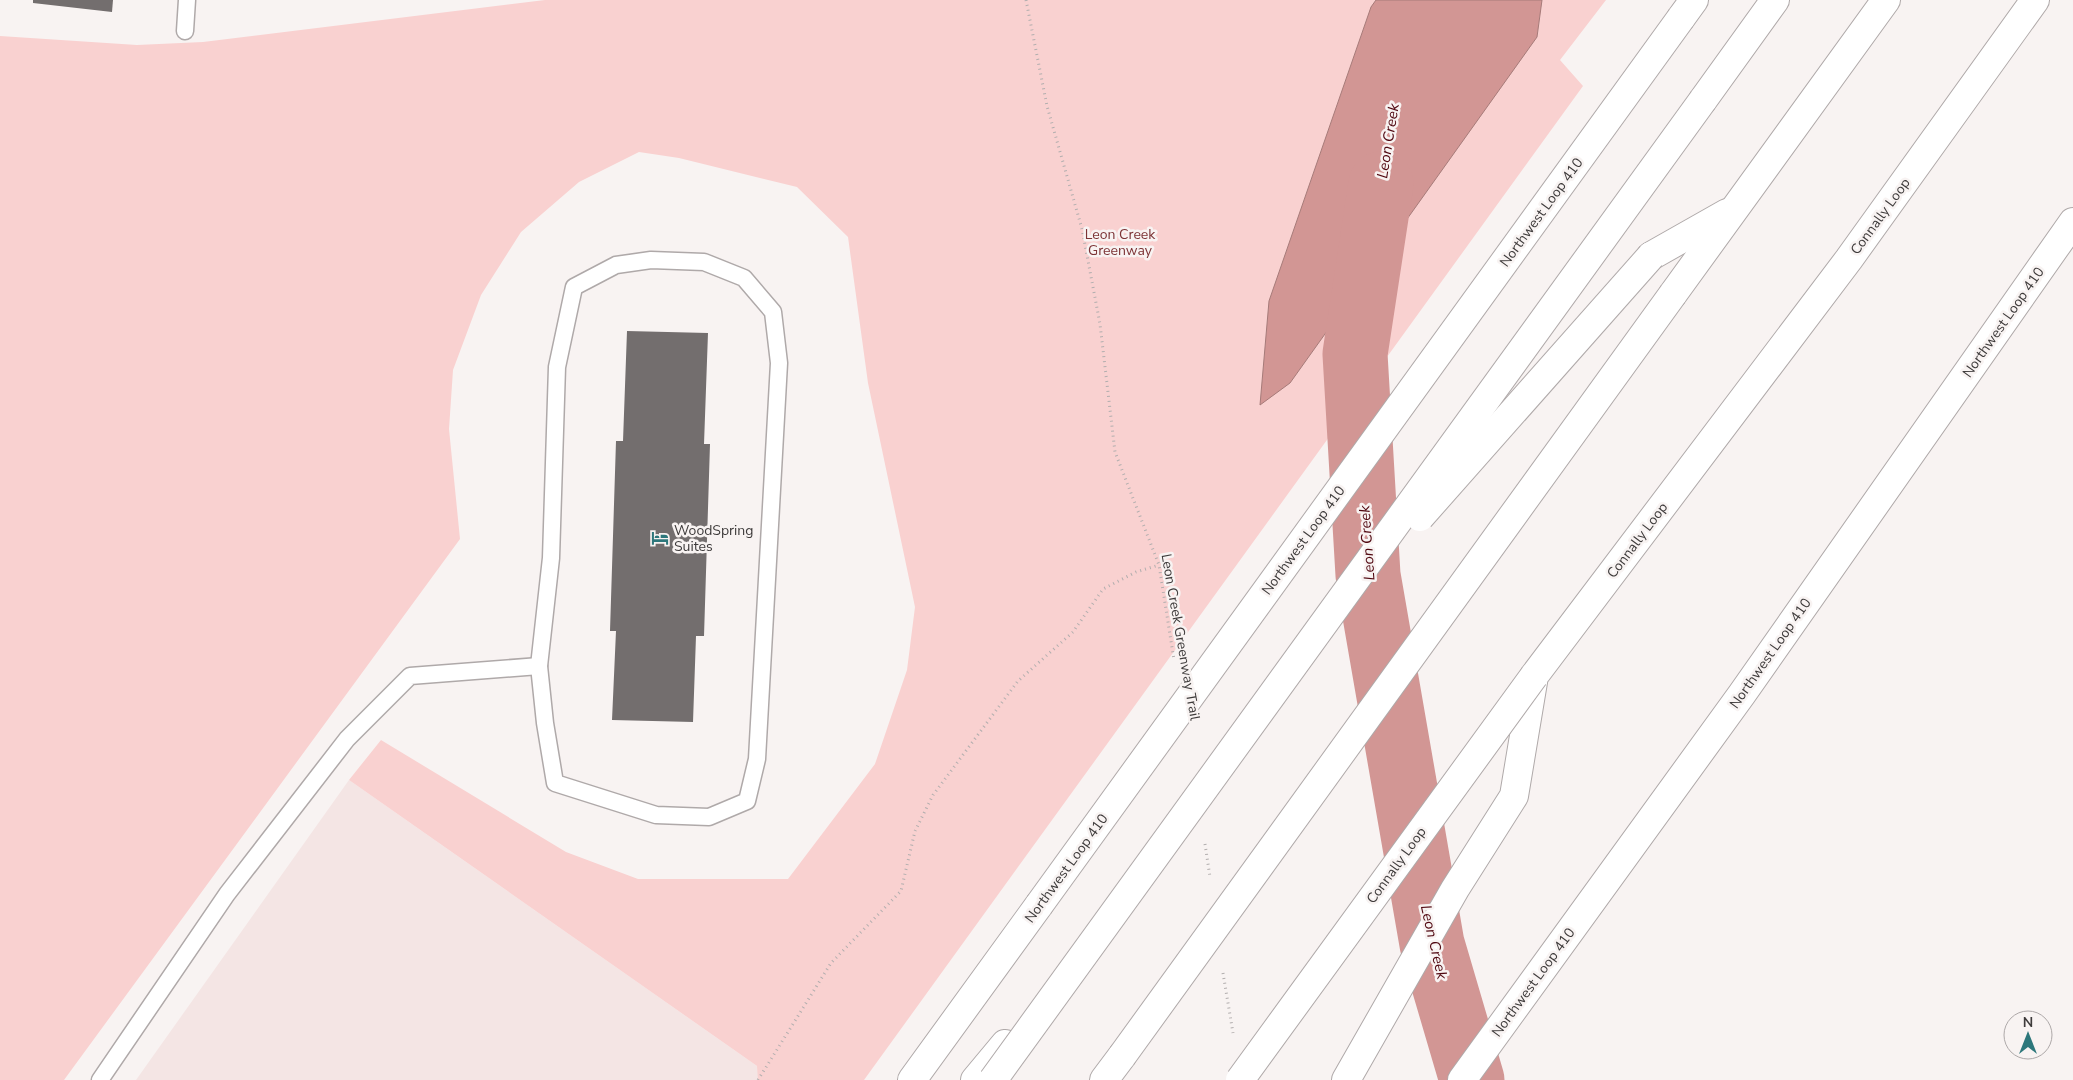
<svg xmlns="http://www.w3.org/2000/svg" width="2073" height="1080" font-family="'Nunito Sans',sans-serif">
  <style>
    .built { fill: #f4e5e4 }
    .green { fill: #f9d1d0 }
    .water { fill: #d29694; stroke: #a67b79 }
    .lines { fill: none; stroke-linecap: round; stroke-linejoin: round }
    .river { stroke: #d29694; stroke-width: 65 }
    .building { fill: #736e6e }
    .service-casing { stroke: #afa9a9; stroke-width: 19 }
    .secondary-casing { stroke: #afa9a9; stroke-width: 30 }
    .motorway-casing { stroke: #afa9a9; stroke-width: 30 }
    .path { stroke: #b2aeae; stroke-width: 3; stroke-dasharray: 1 4; stroke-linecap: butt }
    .service { stroke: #fff; stroke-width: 16 }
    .secondary { stroke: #fff; stroke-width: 28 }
    .motorway { stroke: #fff; stroke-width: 28 }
    .secondary-bridge-casing { stroke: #afa9a9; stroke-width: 30; stroke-linecap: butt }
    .motorway-bridge-casing { stroke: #afa9a9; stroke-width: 30; stroke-linecap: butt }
    .secondary-bridge { stroke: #fff; stroke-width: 28 }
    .motorway-bridge { stroke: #fff; stroke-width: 28 }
    .labels { text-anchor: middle; stroke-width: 5; stroke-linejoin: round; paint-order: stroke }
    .street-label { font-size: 14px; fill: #3e3b3b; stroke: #f8f3f2 }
    .park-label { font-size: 14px; fill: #7c3335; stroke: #f8f3f2 }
    .poi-label { font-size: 14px; fill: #3e3b3b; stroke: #f8f3f2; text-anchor: start }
    .water-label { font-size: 15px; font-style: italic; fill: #500811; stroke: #f8f3f2 }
  </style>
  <rect width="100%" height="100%" fill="#f8f3f2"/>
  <polygon class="built" points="349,780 757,1066 777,1080 136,1080"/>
  <polygon class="green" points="545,0 1606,0 1560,60 1583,86 864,1080 758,1080 757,1066 349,780 381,740 566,852 638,879 788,879 875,764 907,670 915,607 868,383 848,237 797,187 679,158 639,152 579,182 521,232 481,295 453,370 449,429 460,539 64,1080 0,1080 0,36 137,45 203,42"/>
  <polygon class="water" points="1376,0 1542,0 1537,37 1290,383 1260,405 1269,301 1371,7"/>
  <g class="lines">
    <polyline class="river" points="1381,184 1355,354 1368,575 1432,944 1472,1080"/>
  </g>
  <g class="building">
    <polygon points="33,0 113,0 112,12 33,3"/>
    <polygon points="627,331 708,333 704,444 710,444 704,636 696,636 693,722 612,720 616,631 610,631 616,441 623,441"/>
  </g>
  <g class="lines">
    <g class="service-casing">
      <g id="service">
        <polyline points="185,31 187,0"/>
        <polygon points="651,260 704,262 744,278 773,312 779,363 757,759 747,801 709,817 656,815 555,783 545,723 539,666 551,558 557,367 574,287 616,265"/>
        <polyline points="100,1080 227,894 347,739 410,676 539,666"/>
      </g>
    </g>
    <g class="secondary-casing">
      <g id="secondary">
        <polyline points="1681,18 1694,0"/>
        <polyline points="912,1080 1039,905"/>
        <polyline points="1462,1080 1742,694 2073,222"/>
      </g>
    </g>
    <g class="motorway-casing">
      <g id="motorway">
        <polyline points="1703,100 1775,0"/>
        <polyline points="1651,256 1727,213"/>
        <polyline points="1673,294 1886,0"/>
        <polyline points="975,1080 1005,1044"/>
        <polyline points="1104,1080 1122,1056"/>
        <polyline points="1346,1080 1455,889 1514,796 1534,676 1849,259 2035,0"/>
      </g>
    </g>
    <g class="path">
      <polyline points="1026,0 1047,106 1082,229 1100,324 1115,452 1159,565 1174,660"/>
      <polyline points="1205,844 1210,877"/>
      <polyline points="1223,973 1233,1033"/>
      <polyline points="758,1080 831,963 901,891 915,831 933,795 1018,681 1073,632 1103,589 1136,572 1159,565"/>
    </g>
    <use href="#service" class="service"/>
    <use href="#secondary" class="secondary"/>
    <use href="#motorway" class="motorway"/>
    <g class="secondary-bridge-casing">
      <polyline id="secondary-bridge" points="1039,905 1681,18"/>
    </g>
    <g class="motorway-bridge-casing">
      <g id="motorway-bridge">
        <polyline points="1420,517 1651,256"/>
        <polyline points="1122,1056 1673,294"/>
        <polyline points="993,1080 1703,100"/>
        <polyline points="1240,1080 1534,676"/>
      </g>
    </g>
    <use href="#secondary-bridge" class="secondary-bridge"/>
    <use href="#motorway-bridge" class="motorway-bridge"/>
  </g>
  <defs>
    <g id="hotel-bare" transform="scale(1.35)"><path d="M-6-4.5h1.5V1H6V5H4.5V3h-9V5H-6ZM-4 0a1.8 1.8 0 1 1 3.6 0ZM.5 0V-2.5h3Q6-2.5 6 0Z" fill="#2d777b" stroke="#f8f3f2" stroke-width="2.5" paint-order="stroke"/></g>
  </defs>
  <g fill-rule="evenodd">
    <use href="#hotel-bare" x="660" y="538"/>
  </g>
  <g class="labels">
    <g class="street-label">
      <text transform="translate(1541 212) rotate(-54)" y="5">Northwest Loop 410</text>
      <text transform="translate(1880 216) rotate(-54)" y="5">Connally Loop</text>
      <text transform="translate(2003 322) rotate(-55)" y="5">Northwest Loop 410</text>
      <text transform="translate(1303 540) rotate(-54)" y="5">Northwest Loop 410</text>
      <text transform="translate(1637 540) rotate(-53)" y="5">Connally Loop</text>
      <text transform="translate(1181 637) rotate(80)" y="5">Leon Creek Greenway Trail</text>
      <text transform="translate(1770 653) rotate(-55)" y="5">Northwest Loop 410</text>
      <text transform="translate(1396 865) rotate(-54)" y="5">Connally Loop</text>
      <text transform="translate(1066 868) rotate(-54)" y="5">Northwest Loop 410</text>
      <text transform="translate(1533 982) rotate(-54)" y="5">Northwest Loop 410</text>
    </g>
    <g class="park-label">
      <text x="1120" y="239">Leon Creek<tspan x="1120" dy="16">Greenway</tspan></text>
    </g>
    <g class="poi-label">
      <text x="674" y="535">WoodSpring<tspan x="674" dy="16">Suites</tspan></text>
    </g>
    <g class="water-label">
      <text transform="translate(1388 141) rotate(-81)" y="5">Leon Creek</text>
      <text transform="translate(1367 543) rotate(-94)" y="5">Leon Creek</text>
      <text transform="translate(1434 942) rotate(77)" y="5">Leon Creek</text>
    </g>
  </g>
  <g transform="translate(2028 1035)"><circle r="24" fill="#f8f3f2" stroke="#aea9a9"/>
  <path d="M0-4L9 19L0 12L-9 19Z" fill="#2d777b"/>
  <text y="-8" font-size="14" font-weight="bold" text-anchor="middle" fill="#3e3b3b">N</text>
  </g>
</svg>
